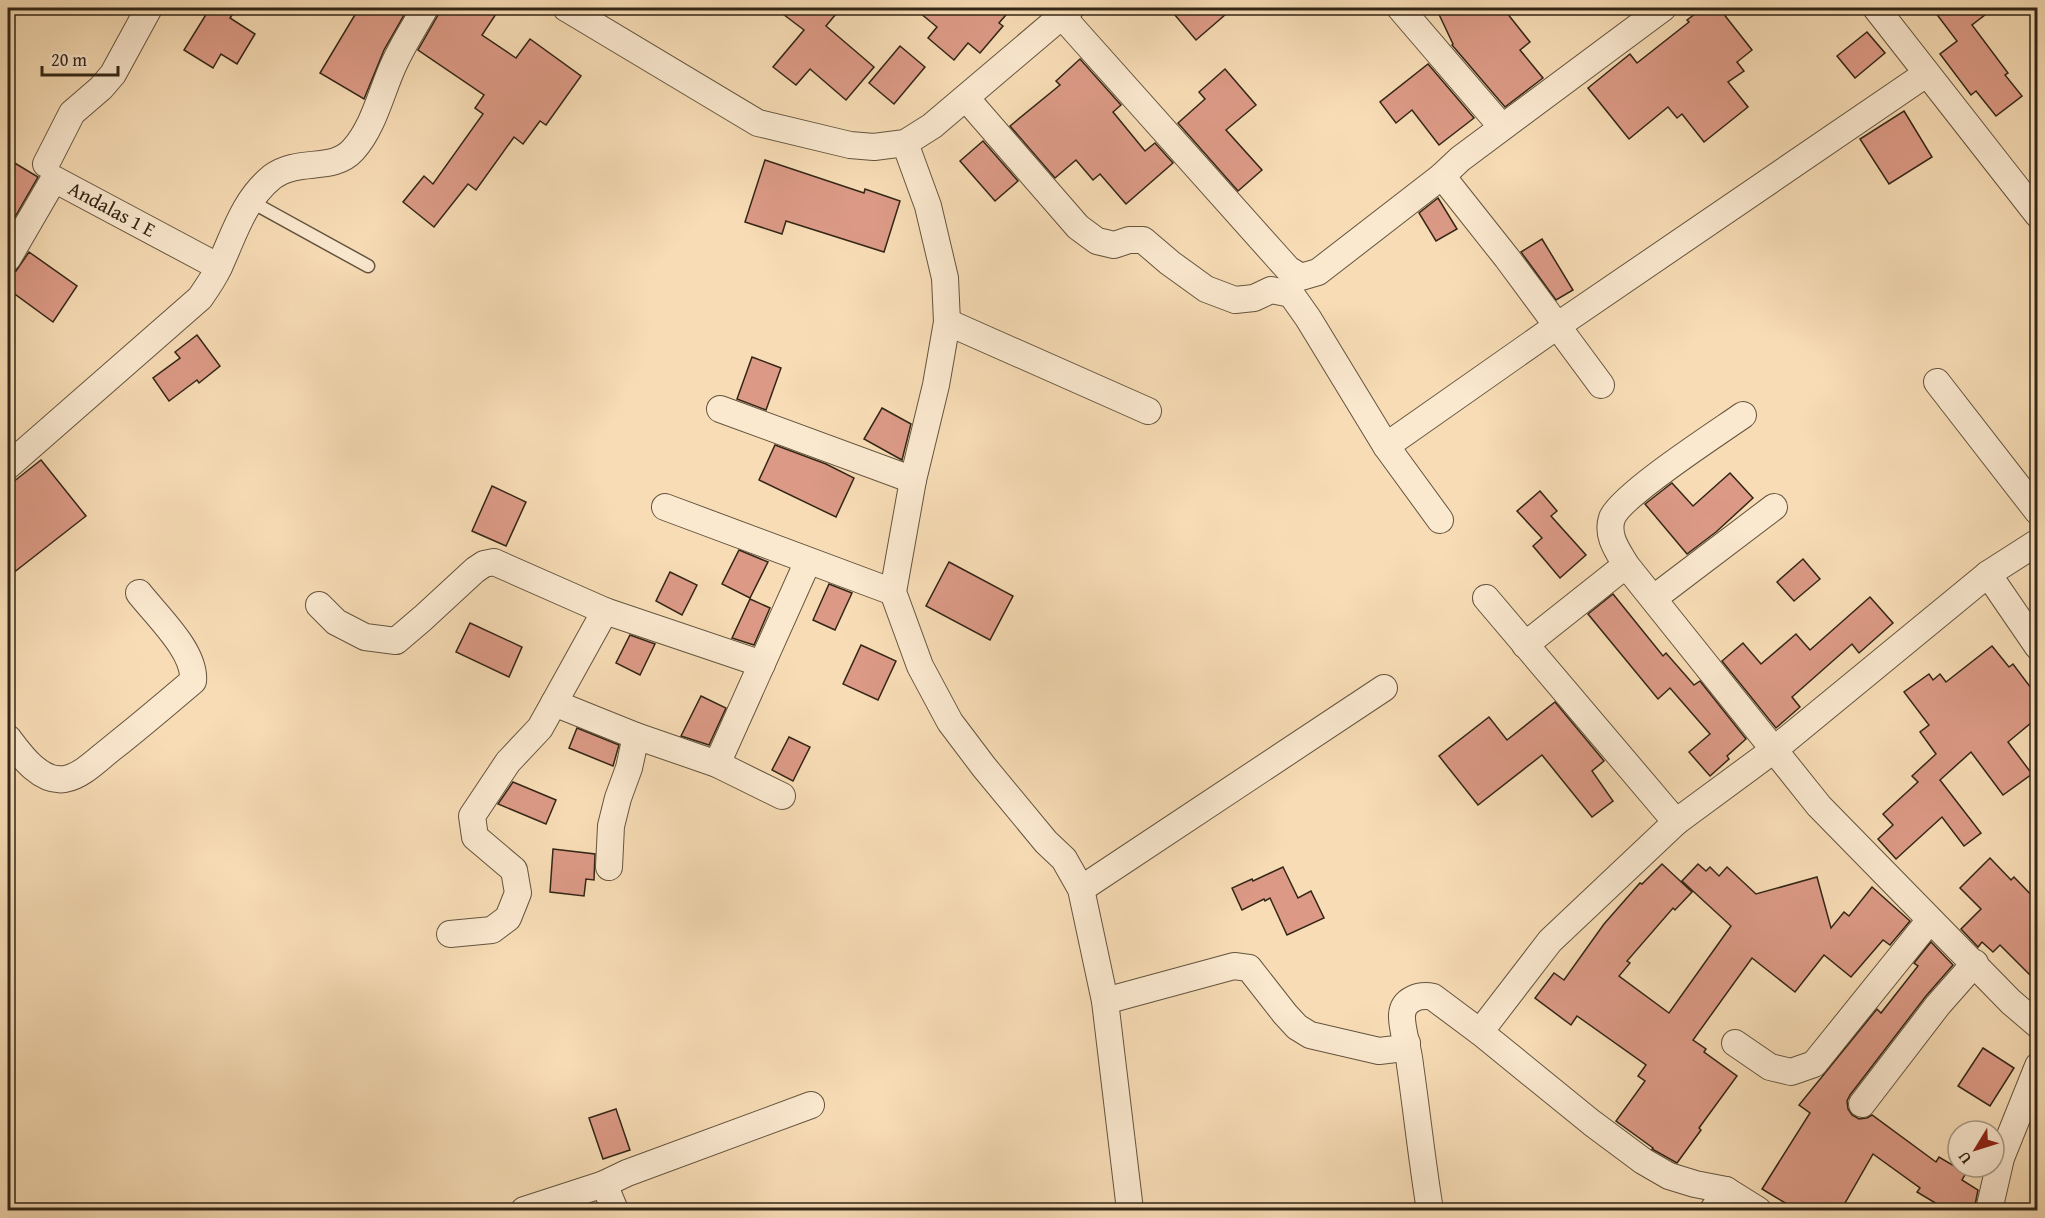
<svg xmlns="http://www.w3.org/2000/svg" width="2045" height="1218" font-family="'Gentium Book Plus',serif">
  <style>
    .building { fill: #dc9a86; stroke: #332616; stroke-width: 1.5 }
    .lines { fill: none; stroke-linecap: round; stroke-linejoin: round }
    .lane-casing { stroke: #64543e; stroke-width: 15 }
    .street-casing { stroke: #64543e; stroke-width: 28 }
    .lane { stroke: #fae8cf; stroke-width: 12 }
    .street { stroke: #fae8cf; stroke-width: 26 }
    .labels { text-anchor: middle; stroke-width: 4.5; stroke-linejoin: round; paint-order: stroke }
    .street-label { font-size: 20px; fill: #332616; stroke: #fae8cf }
  </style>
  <rect width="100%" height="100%" fill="#f7dcb5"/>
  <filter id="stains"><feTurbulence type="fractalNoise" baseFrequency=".00333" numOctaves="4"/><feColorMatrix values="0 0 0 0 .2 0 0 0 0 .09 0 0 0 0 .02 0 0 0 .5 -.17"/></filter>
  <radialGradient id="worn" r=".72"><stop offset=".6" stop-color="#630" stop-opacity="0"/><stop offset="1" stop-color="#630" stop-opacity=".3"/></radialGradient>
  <g class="building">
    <polygon points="210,8 237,8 230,18 255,34 237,64 221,54 213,68 184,50"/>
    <polygon points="359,8 408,8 384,50 364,99 320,73"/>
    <polygon points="440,8 500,8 482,35 516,58 530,39 581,76 546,125 540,121 523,144 514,137 476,190 468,184 434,227 403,202 424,176 433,184 483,114 475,108 484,95 418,50 438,15"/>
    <polygon points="775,8 841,8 826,26 874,67 846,100 810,69 796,85 773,67 804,30"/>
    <polygon points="914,8 1012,8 999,23 1003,26 980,53 968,43 954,60 928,38 937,27"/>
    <polygon points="1169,8 1233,8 1196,40"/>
    <polygon points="1436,8 1503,8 1530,42 1520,50 1543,78 1505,107 1452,45 1453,44"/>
    <polygon points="1703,8 1719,8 1752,50 1737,62 1744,71 1728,82 1748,107 1704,142 1682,114 1677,118 1668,107 1629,139 1588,88 1630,54 1637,63 1689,22 1687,20"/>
    <polygon points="1932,8 1994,8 1972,25 2008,73 2005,75 2022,96 1996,116 1976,91 1971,95 1940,54 1957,41"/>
    <polygon points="1867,32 1885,53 1855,78 1837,56"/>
    <polygon points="900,46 925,67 894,104 869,83"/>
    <polygon points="1080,59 1121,105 1113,112 1145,151 1155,143 1173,163 1126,204 1100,174 1093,180 1076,160 1055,178 1010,126 1060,85 1056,81"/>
    <polygon points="1428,64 1474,118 1439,145 1412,110 1396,123 1380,102"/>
    <polygon points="1225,69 1256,105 1226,130 1262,170 1238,191 1178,123 1205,99 1199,92"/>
    <polygon points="1904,111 1932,157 1889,184 1860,139"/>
    <polygon points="983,141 1018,181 995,201 960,161"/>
    <polygon points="8,159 38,177 8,229"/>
    <polygon points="765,160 864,193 865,189 900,201 884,252 786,221 782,234 745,222"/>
    <polygon points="1438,198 1457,229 1436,241 1419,213"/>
    <polygon points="1542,239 1573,290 1556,300 1521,252"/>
    <polygon points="29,252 77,286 53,322 8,289 8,273 16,271"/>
    <polygon points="197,335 220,366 199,383 197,380 169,401 153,378 180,358 175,352"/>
    <polygon points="752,357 781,368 766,410 737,399"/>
    <polygon points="882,408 911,424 902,460 864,439"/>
    <polygon points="775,445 826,464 854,478 836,517 759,480"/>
    <polygon points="41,460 86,516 8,577 8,486"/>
    <polygon points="1730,473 1753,498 1716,532 1687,554 1645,504 1672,483 1693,506"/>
    <polygon points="492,486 526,502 506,546 472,531"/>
    <polygon points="1540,491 1557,511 1551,516 1586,555 1560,578 1533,546 1542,538 1517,511"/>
    <polygon points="739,550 768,562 750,598 722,584"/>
    <polygon points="1803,559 1820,579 1794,601 1777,582"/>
    <polygon points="949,562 1013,596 990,640 926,606"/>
    <polygon points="670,572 697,585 682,615 656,601"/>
    <polygon points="829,584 852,593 835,630 813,620"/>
    <polygon points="1613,594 1663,656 1666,653 1694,685 1700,681 1746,739 1727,756 1729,759 1710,776 1689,752 1710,734 1670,688 1658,699 1588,614"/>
    <polygon points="1870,597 1893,623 1859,653 1852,644 1792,697 1800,707 1776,728 1722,661 1743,643 1761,664 1796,634 1810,650"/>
    <polygon points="750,599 770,608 754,645 732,638"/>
    <polygon points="470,623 522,647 509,677 456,652"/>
    <polygon points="630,635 655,644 640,675 616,663"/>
    <polygon points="861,645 896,661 878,700 843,684"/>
    <polygon points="1992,646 2009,667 2013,664 2037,696 2037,718 2008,742 2032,774 2003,795 1971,752 1940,780 1981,833 1964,846 1942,817 1896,859 1878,839 1893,825 1883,814 1918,782 1912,776 1936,754 1920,732 1929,725 1904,692 1929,674 1933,680 1940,674 1946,682"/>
    <polygon points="701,696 726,708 709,745 681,736"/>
    <polygon points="1555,702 1604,761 1592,771 1613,801 1592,817 1542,755 1478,805 1439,756 1489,717 1507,740"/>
    <polygon points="577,728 619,745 613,766 569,748"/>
    <polygon points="789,737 810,747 793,781 772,770"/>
    <polygon points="513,782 556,800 546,824 498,804"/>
    <polygon points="553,849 595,854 594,880 586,879 584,896 550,892"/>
    <polygon points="1990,858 2011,880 2014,877 2037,901 2037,982 2000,945 1993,952 1982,942 1978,947 1961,929 1981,909 1960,888"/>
    <polygon points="1662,864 1692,892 1675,910 1673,908 1627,961 1630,963 1619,976 1669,1013 1731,926 1682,881 1698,864 1706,871 1710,867 1719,876 1727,867 1756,894 1817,877 1831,928 1844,912 1849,916 1872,887 1910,921 1890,945 1883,940 1851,977 1824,955 1795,992 1752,958 1693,1040 1706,1049 1704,1052 1737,1076 1699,1128 1701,1130 1677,1163 1652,1149 1653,1148 1616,1121 1645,1081 1638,1076 1646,1065 1577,1016 1571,1025 1535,998 1554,973 1564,980 1604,924 1640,883 1642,884"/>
    <polygon points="1283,867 1298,898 1311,891 1324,918 1287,935 1270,898 1265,901 1264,899 1242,910 1232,888 1252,879 1253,881"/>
    <polygon points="1931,942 1953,965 1926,996 1850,1095 1847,1101 1848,1109 1852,1115 1859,1119 1867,1118 1872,1115 1936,1162 1939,1157 1966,1173 1962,1180 1978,1190 1974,1210 1947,1210 1917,1192 1920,1188 1873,1154 1841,1210 1797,1210 1762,1189 1810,1113 1799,1105 1877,1009 1881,1013 1918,966 1914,963"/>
    <polygon points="1983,1048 2014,1068 1990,1106 1958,1086"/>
    <polygon points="616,1109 630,1150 603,1159 589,1118"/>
  </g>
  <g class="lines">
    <g class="lane-casing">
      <polyline id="lane" points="250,201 368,266"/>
    </g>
    <g class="street-casing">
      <g id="street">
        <polyline points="566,8 758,123 850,145 874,147 905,143 932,126 1071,8"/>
        <polyline points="1400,8 1502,127"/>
        <polyline points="1876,8 2038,215"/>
        <polyline points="1062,16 1279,259 1288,269 1301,277 1318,272 1442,176 1460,159 1663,8"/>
        <polyline points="966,98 1078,227 1097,241 1114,245 1129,240 1143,240 1170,263 1206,289 1235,300 1254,298 1271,290 1291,294 1308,318 1386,446 1440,520"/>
        <polyline points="905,143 928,206 945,278 947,322 936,385 913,480 893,592 920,666 950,722 984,767 1046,842 1064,859 1081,889 1105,1001 1130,1210"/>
        <polyline points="46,164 72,113 101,88 113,74 149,8"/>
        <polyline points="1442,176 1507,258 1601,385"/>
        <polyline points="8,258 54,179 219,267"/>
        <polyline points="947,322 1148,411"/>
        <polyline points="1937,382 2038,512"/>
        <polyline points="720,409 913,480"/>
        <path d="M1743,415C1719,432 1621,495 1612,518C1606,536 1618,551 1626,565L1819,806L2011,1002L2038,1025"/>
        <polyline points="1386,446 1557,326 1926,74"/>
        <path d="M8,466L200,298C207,288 214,278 219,267C234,235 243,201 272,177C299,157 332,173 353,150C374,127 381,92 394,64C403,44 415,26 425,8"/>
        <polyline points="665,507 893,592"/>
        <polyline points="1988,574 2038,647"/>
        <polyline points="1486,598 1676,822"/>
        <polyline points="1654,598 1774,507"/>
        <polyline points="319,605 336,622 365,637 396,641 423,618 475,570 484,564 494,562 605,611"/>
        <polyline points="1525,645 1626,565"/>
        <polyline points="636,736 717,764 782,796"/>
        <path d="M8,738C20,754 40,783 65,779C82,776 98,759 111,749C139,727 166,704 193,681C196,652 157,616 139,593"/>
        <polyline points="717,764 808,561"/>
        <polyline points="609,867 611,826 618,798 629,768 636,736 554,703 605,611 762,664"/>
        <polyline points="1081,889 1384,688"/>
        <polyline points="450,934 492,930 508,918 518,893 514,870 475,837 472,816 508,762 540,728 554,703"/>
        <polyline points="1105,1001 1234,966 1249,968 1285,1014 1297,1027 1310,1035 1379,1051 1396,1049 1407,1043"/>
        <polyline points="1480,1032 1550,941 1676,822 1775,749 1988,574 2038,542"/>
        <polyline points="1735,1043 1770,1067 1791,1072 1814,1064 1930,920"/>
        <polyline points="1862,1104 1938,1005 1975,963"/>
        <polyline points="524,1210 604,1184"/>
        <polyline points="615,1210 604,1184 627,1173 811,1105"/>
        <path d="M1430,1210C1422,1162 1417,1113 1410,1065C1409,1051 1401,1027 1402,1015C1403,999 1420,994 1433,997L1480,1032L1592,1123L1643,1161L1669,1176L1695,1184L1726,1190L1758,1210"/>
        <polyline points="1713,1210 1726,1190"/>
        <polyline points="1989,1210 2001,1158 2038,1066"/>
      </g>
    </g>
    <use href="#lane" class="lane"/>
    <use href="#street" class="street"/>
  </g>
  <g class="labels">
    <g class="street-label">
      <text transform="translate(112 209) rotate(28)" y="7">Andalas 1 E</text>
    </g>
  </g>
  <rect width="2045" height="1218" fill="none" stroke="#f7dcb5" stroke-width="30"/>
  <rect x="9" y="9" width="2027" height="1200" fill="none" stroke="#332616" stroke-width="3"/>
  <rect x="15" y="15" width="2015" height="1188" fill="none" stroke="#332616" stroke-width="1.5"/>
  <g transform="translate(1976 1149) rotate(232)"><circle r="28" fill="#fae8cf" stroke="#aa9a85" stroke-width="1.5"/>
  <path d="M0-4.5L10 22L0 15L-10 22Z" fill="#8f2418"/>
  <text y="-9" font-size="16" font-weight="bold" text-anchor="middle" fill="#332616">U</text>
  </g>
  <path d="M42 66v9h76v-9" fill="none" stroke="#332616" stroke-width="3"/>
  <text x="51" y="66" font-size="18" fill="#332616" stroke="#fae8cf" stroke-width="4.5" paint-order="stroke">20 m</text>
  <rect width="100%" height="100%" filter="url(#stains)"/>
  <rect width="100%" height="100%" fill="url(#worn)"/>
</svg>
